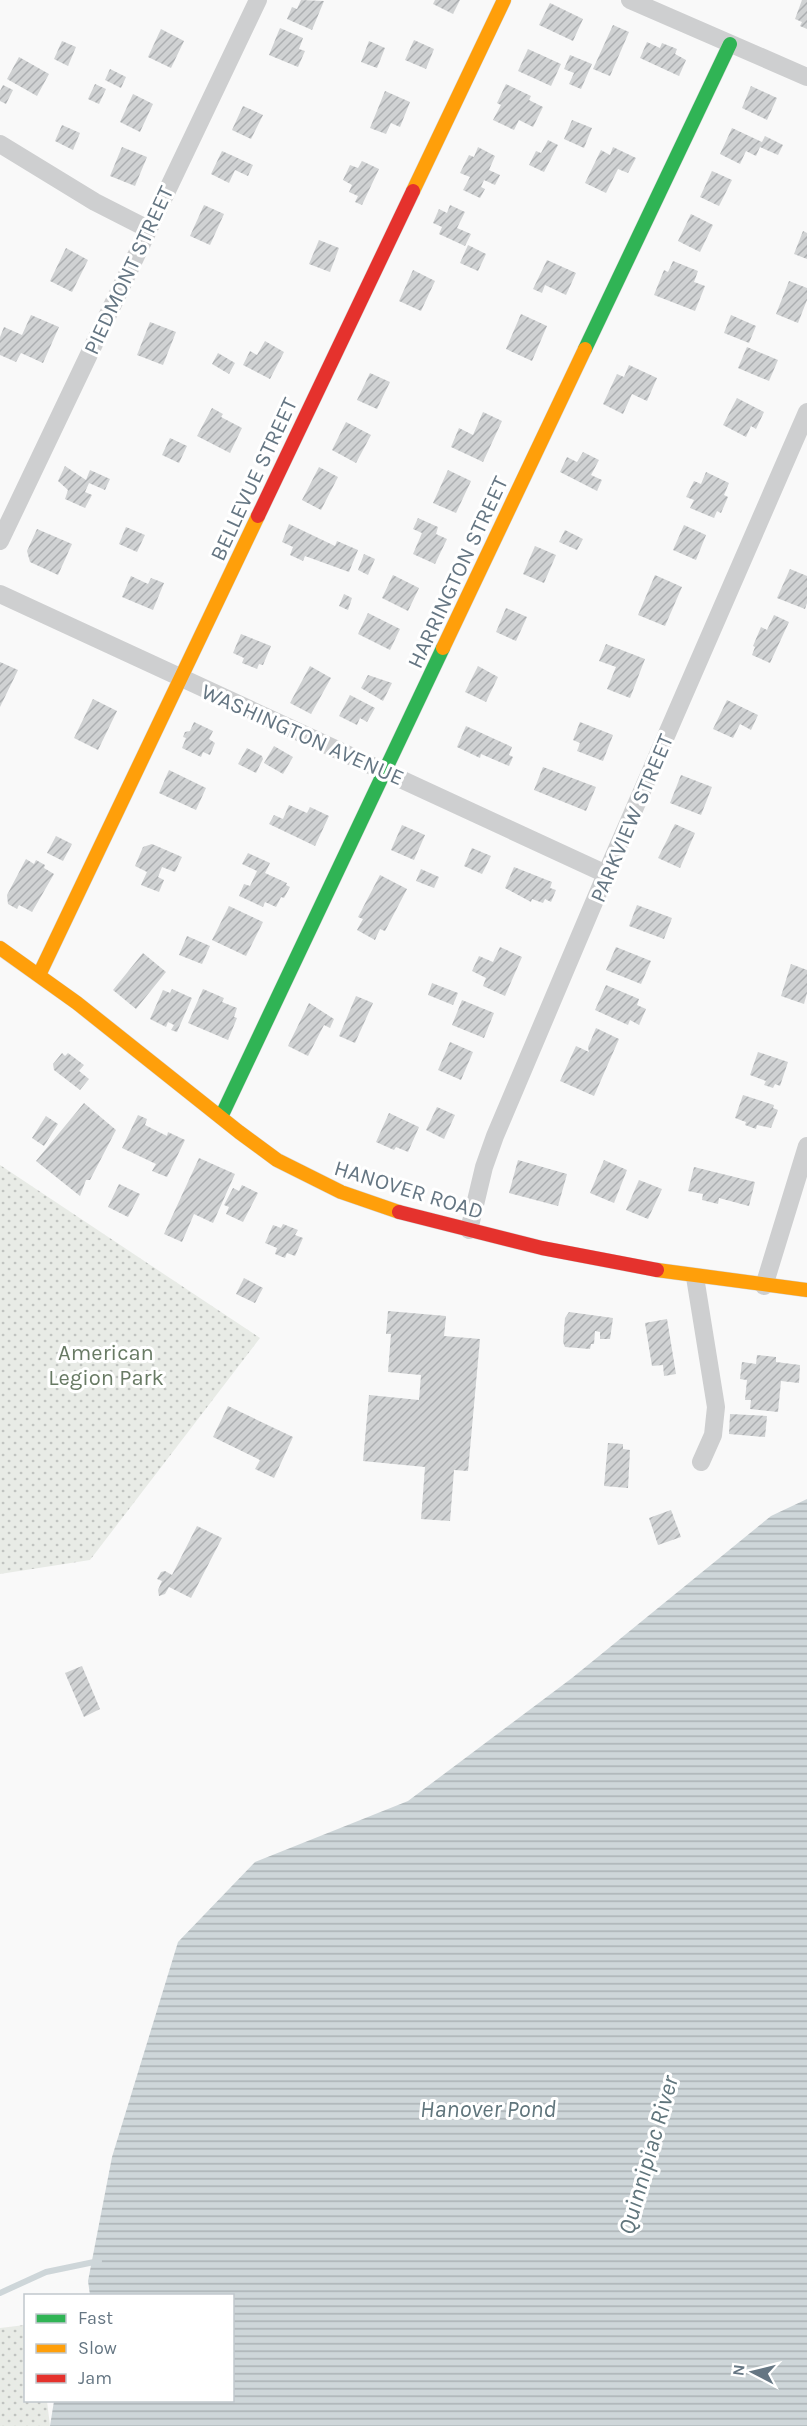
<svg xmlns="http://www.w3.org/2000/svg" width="807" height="2426" font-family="Karla,sans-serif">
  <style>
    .park { fill: url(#park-dots) }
    .water { fill: url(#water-rules) }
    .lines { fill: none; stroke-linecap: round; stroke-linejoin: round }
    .stream { stroke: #ced6d9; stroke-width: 6 }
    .building { fill: url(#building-hatch) }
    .fast-casing { stroke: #d5d6d7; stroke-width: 15 }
    .slow-casing { stroke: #d5d6d7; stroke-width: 15 }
    .jam-casing { stroke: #d5d6d7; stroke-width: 15 }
    .street { stroke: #cecfd0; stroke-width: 18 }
    .fast { stroke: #30b455; stroke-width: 14 }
    .slow { stroke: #ff9f0a; stroke-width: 14 }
    .jam { stroke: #e5322d; stroke-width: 14 }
    .labels { text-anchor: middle; stroke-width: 6; stroke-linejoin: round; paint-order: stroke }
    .street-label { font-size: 22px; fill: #657683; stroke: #fff }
    .park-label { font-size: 22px; fill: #687a64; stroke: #fff }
    .water-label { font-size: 24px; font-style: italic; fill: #60757c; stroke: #fff }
  </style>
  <defs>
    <pattern id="park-dots" width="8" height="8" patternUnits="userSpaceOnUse" patternTransform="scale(1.5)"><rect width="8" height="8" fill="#e8ebe6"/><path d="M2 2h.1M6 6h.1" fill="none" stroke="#c0c3c0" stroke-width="1.8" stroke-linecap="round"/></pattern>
    <pattern id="water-rules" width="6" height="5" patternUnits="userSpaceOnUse" patternTransform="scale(1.5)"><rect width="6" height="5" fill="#ced6d9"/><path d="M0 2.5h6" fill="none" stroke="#abb2b5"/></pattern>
    <pattern id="building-hatch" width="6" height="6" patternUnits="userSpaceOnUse" patternTransform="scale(1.5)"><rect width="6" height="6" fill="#d0d2d3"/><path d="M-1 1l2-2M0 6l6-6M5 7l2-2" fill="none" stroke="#acafb1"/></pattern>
  </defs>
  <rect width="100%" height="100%" fill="#f9f9f9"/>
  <g class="park">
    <polygon points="0,1165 260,1338 90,1560 0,1574"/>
    <polygon points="25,2325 26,2400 47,2401 50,2426 0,2426 0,2328"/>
  </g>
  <polygon class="water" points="807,1499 807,2426 50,2426 54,2401 232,2400 232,2296 90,2295 88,2281 112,2157 178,1942 255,1862 408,1801 572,1678 771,1516"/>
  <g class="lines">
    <polyline class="stream" points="0,2293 46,2272 99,2261"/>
  </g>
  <g class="building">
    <polygon points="301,0 324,1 312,30 287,19 292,7 297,9"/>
    <polygon points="435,0 460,0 453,14 433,4"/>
    <polygon points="802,0 807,0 807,29 800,26 802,22 795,19"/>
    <polygon points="550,3 583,19 573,41 539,25"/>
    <polygon points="613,25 629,32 610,76 593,69"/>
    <polygon points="280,28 303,38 299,49 305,51 298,67 269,55"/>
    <polygon points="161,29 184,41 171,68 148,57"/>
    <polygon points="414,40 434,49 426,69 405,60"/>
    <polygon points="62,41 76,47 68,66 54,59"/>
    <polygon points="369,41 385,48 377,68 361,62"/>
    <polygon points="647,42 660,48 662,43 677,49 675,54 686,60 679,76 640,58"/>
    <polygon points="528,49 561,64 551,86 518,71"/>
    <polygon points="570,55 592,64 581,89 569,84 574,73 564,69"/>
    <polygon points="19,57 49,74 37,96 7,79"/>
    <polygon points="110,69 126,77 121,88 105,80"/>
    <polygon points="95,84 106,89 99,104 88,99"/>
    <polygon points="506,84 531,96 529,100 543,107 533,127 519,120 514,130 493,120 501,105 497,103"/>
    <polygon points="3,85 13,90 6,104 0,101 0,91"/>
    <polygon points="751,86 777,98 767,120 742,108"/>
    <polygon points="385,91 410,102 400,127 391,123 386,134 370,128"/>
    <polygon points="133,94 153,104 140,132 120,122"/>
    <polygon points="243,106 263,115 251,139 232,130"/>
    <polygon points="572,120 592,128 584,148 564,139"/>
    <polygon points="62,125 80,133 73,150 55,141"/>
    <polygon points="732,128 762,142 765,136 783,145 778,155 760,147 756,156 746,151 740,164 720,154"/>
    <polygon points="548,140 558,145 544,172 529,165 536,151 541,153"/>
    <polygon points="122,147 147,157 135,186 110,176"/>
    <polygon points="478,147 495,156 489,170 500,175 495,185 484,180 481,187 485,189 480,198 463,190 470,177 460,173 469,155 474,157"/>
    <polygon points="613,147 636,158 628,173 618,169 606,193 585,183 601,150 610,155"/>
    <polygon points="222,151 253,165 248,176 235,170 229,183 211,174"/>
    <polygon points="362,161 379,169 362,205 355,202 358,196 349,192 352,185 343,180 350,165 358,168"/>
    <polygon points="712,171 732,180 719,206 700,197"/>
    <polygon points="204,205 224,214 210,245 190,236"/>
    <polygon points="450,205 465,212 457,228 471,234 465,246 439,234 442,227 433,223 439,209 447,213"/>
    <polygon points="691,214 713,225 700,252 678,241"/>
    <polygon points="803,231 807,233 807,259 794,254"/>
    <polygon points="319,240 339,248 330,272 309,264"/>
    <polygon points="468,245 486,254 478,271 460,263"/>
    <polygon points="66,248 88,260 72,292 50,281"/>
    <polygon points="547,260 576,273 566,295 545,285 542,293 533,289"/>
    <polygon points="673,261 698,271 694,282 705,286 695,311 654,295 664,270 668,272"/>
    <polygon points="413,270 435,281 421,311 399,301"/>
    <polygon points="789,281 807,288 807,300 798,323 776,314"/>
    <polygon points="521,314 547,326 532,361 506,349"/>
    <polygon points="31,315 59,327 43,363 21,353 16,362 0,355 0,337 4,327 22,335"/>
    <polygon points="731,315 756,326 749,343 724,333"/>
    <polygon points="150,322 176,332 163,365 137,355"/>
    <polygon points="265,341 284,352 270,379 243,365 250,351 257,355"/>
    <polygon points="747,347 778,360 769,381 738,368"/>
    <polygon points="218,353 235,363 229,374 212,364"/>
    <polygon points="629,365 657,378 647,401 632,394 623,414 603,404 617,374 624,377"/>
    <polygon points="370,373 390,382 377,409 357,400"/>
    <polygon points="737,398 764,412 756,429 751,426 746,437 723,425"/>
    <polygon points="212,408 223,414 221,417 242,428 230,453 197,436"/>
    <polygon points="483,412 502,421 483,462 451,447 459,428 473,435"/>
    <polygon points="346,422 371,435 356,463 332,450"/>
    <polygon points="170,438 187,446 179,463 162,455"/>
    <polygon points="583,452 599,460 591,475 602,480 597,491 560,472 567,457 577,462"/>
    <polygon points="65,466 86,480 90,470 110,479 105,490 89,483 85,492 92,495 85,508 65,499 68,490 58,481"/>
    <polygon points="319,467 338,477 321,510 302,500"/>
    <polygon points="448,470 471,481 456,513 433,503"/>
    <polygon points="706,472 729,483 724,495 728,497 721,513 717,511 714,518 690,508 694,500 686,497 694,481 701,484"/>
    <polygon points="418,518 438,527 436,534 447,539 435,564 413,554 422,533 413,529"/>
    <polygon points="289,524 335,546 337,541 358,550 349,572 305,556 303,561 290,555 293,547 282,542"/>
    <polygon points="684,525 706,535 696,560 673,550"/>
    <polygon points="126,527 145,535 137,552 119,544"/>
    <polygon points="37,529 72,544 58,575 30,562 27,551"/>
    <polygon points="565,530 583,539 577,550 559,542"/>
    <polygon points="535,546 556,555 544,583 523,574"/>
    <polygon points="364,554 375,559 368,575 358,570"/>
    <polygon points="790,569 807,576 807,603 805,609 777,598"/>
    <polygon points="393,575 419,588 408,611 382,598"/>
    <polygon points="655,575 682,587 665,626 638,615"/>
    <polygon points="131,576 148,584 151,578 164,583 153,610 122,597"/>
    <polygon points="344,594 352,598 348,610 339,606"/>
    <polygon points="506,608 527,617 516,641 496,632"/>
    <polygon points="368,613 400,629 390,650 358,634"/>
    <polygon points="774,615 789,622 770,663 752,655 755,647 753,646 761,627 767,630"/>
    <polygon points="241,634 271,646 263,665 259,664 257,669 242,663 244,658 233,653"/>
    <polygon points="606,644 645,659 630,698 607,689 616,667 599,661"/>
    <polygon points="0,662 18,670 0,707"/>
    <polygon points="310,666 331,678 311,714 290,703"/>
    <polygon points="478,666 498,677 486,702 465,692"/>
    <polygon points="368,675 392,683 383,701 361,688"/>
    <polygon points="350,695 375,708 367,722 360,718 357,725 339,716"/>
    <polygon points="93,699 117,711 98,750 74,738"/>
    <polygon points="727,700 758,715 751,730 740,724 733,738 713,729"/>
    <polygon points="194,722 213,731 209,739 215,743 210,755 203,752 201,757 182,748 186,738 183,737 185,732 190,731"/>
    <polygon points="580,722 613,735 603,761 577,751 580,743 573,740"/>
    <polygon points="466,726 512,747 509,755 513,757 509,766 481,754 480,758 457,747"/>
    <polygon points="274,746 293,757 283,774 264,763"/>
    <polygon points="247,748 262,756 263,759 256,773 238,764"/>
    <polygon points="543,767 596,787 586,811 534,790"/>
    <polygon points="169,770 206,788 196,810 159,793"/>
    <polygon points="681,775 712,787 701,815 670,803"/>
    <polygon points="289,805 307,813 310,807 329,816 315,846 269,824 274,815 283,819"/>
    <polygon points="675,824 695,833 680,868 658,858"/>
    <polygon points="402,825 425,835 414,860 391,850"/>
    <polygon points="56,836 72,844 63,861 47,853"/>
    <polygon points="152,844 182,857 175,872 162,867 158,877 164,880 159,892 141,885 147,872 135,866 143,847"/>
    <polygon points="472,848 491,856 482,874 464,866"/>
    <polygon points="248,853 270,863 265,873 287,883 286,885 290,887 284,898 281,897 276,907 265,902 263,907 239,896 244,884 250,886 257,871 242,864"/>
    <polygon points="26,859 34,864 36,860 45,865 44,868 54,874 32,912 19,905 17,909 8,904 7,895"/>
    <polygon points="514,867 552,882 550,888 556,890 551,902 545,899 543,903 532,899 531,902 505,888"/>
    <polygon points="421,869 439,877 434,888 416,881"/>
    <polygon points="380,875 407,889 385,931 380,929 375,940 357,930 363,919 358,917"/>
    <polygon points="637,905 672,918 664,939 629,926"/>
    <polygon points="229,906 263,922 246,956 212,940"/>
    <polygon points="187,936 210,946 202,964 179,955"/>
    <polygon points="500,947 522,957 505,996 483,986 486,978 472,971 479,956 493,962"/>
    <polygon points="616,947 651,961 641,984 606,970"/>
    <polygon points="143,953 166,972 136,1009 113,990"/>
    <polygon points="791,964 807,970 807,993 804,1004 781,996"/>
    <polygon points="432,983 458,993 453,1005 428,995"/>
    <polygon points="606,985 639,999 637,1005 646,1009 639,1025 630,1020 628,1025 595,1010"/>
    <polygon points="172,989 192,998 177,1032 171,1030 174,1025 168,1022 166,1027 150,1019 163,990 170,993"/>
    <polygon points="203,989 224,998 222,1002 237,1008 234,1017 237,1018 228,1040 188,1023"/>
    <polygon points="356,996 373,1003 355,1043 339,1036"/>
    <polygon points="462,1000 494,1013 484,1038 452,1025"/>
    <polygon points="309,1003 334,1019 330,1028 324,1025 308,1056 288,1046"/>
    <polygon points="596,1028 619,1039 594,1096 560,1081 576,1046 589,1052 588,1047"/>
    <polygon points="450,1042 473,1052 461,1080 438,1070"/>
    <polygon points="758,1052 788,1062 780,1086 775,1084 773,1088 764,1085 766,1081 750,1075"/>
    <polygon points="62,1053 65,1056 68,1053 84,1065 79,1071 89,1079 80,1090 54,1070 53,1064"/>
    <polygon points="743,1095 774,1105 773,1108 778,1110 771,1128 757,1125 756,1129 745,1125 746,1122 735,1118"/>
    <polygon points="84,1103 116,1130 90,1180 86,1180 80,1196 36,1161"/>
    <polygon points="437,1107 455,1115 444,1139 426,1130"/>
    <polygon points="389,1113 419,1127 408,1152 396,1147 394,1150 376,1142"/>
    <polygon points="138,1115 147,1119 145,1125 167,1136 168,1132 185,1140 167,1177 152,1171 156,1164 122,1148"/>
    <polygon points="46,1116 58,1124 44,1146 32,1138"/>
    <polygon points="199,1158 235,1174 213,1223 194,1214 182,1242 164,1234"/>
    <polygon points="518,1160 567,1174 558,1206 509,1193"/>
    <polygon points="604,1160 627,1170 614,1203 590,1193"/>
    <polygon points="694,1167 755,1182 749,1206 719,1198 718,1204 702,1200 703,1194 688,1191"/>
    <polygon points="639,1180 662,1189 648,1219 626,1210"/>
    <polygon points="119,1184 140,1194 128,1217 108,1207"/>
    <polygon points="242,1185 258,1193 243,1222 226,1214 229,1207 224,1205 233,1188 239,1191"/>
    <polygon points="283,1224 298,1230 295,1235 303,1238 295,1256 287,1253 285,1258 275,1254 277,1248 265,1243 273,1225 281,1228"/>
    <polygon points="244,1278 263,1288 255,1303 236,1294"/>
    <polygon points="388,1311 446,1316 444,1336 480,1339 468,1471 454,1470 450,1521 421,1519 425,1467 363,1461 369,1395 419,1400 421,1375 388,1372 391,1334 386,1334"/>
    <polygon points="569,1312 613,1318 610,1339 600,1339 600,1332 595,1331 594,1344 591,1344 590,1349 565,1347 563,1342 565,1318"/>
    <polygon points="667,1319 676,1374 664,1376 663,1365 652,1366 645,1323"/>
    <polygon points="757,1355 776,1357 776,1362 800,1365 799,1383 781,1381 778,1412 750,1409 751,1400 745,1400 747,1380 740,1379 742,1362 756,1364"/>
    <polygon points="228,1406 293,1437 274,1478 255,1469 260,1460 213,1437"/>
    <polygon points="730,1414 767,1416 765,1437 729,1434"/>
    <polygon points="608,1443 623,1444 623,1449 630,1450 628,1488 604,1486"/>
    <polygon points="671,1510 681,1537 658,1545 649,1518"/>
    <polygon points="197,1526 222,1538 191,1598 169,1587 165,1594 159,1596 158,1590 162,1581 157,1579 161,1572 165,1571 172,1575"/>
    <polygon points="82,1666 100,1709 84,1717 65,1673"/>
  </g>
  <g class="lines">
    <g class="fast-casing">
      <g id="fast">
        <polyline points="585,349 730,44"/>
        <polyline points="221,1117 443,648"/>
      </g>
    </g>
    <g class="slow-casing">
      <g id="slow">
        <polyline points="413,191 504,0"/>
        <polyline points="443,648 585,349"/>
        <polyline points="0,948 77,1003 239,1132 277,1160 341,1192 399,1212"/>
        <polyline points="39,975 258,516"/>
        <polyline points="657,1270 807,1290"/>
      </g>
    </g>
    <g class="jam-casing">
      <g id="jam">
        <polyline points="258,516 413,191"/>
        <polyline points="399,1212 542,1248 657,1270"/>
      </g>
    </g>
    <g class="street">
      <polyline points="630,0 807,77"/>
      <polyline points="0,144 95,202 148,229"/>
      <polyline points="0,541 258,0"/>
      <polyline points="0,594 606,874"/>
      <polyline points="469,1230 484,1167 495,1136 606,874 807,412"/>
      <polyline points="695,1277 716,1407 713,1435 701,1462"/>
      <polyline points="764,1286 807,1146"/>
    </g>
    <use href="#fast" class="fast"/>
    <use href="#slow" class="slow"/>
    <use href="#jam" class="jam"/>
  </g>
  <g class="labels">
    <g class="street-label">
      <text transform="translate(128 270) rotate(-65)" y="8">PIEDMONT STREET</text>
      <text transform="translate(253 479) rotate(-65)" y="8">BELLEVUE STREET</text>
      <text transform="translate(457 572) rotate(-65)" y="8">HARRINGTON STREET</text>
      <text transform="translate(303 734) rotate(24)" y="8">WASHINGTON AVENUE</text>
      <text transform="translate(631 818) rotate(-67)" y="8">PARKVIEW STREET</text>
      <text transform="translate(409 1189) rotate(17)" y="8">HANOVER ROAD</text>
    </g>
    <g class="park-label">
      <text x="106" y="1360">American<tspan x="106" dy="25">Legion Park</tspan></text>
    </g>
    <g class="water-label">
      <text x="488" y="2117">Hanover Pond</text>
      <text transform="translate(648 2155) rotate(-74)" y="8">Quinnipiac River</text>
    </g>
  </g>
  <rect x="24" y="2294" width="210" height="108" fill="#ffffff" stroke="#c1c8cd" stroke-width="1.5"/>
  <rect x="36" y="2314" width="30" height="9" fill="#30b455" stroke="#c1c8cd" stroke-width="1.5"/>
  <text x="78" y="2324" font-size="18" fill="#657683">Fast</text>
  <rect x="36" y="2344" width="30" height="9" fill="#ff9f0a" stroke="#c1c8cd" stroke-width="1.5"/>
  <text x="78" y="2354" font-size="18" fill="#657683">Slow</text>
  <rect x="36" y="2374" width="30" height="9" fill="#e5322d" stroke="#c1c8cd" stroke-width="1.5"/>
  <text x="78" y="2384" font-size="18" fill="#657683">Jam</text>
  <g transform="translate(753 2372) rotate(277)" stroke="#ffffff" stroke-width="4.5" paint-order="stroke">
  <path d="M0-4.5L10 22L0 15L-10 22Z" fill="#657683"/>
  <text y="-9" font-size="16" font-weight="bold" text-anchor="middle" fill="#657683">N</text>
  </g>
</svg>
